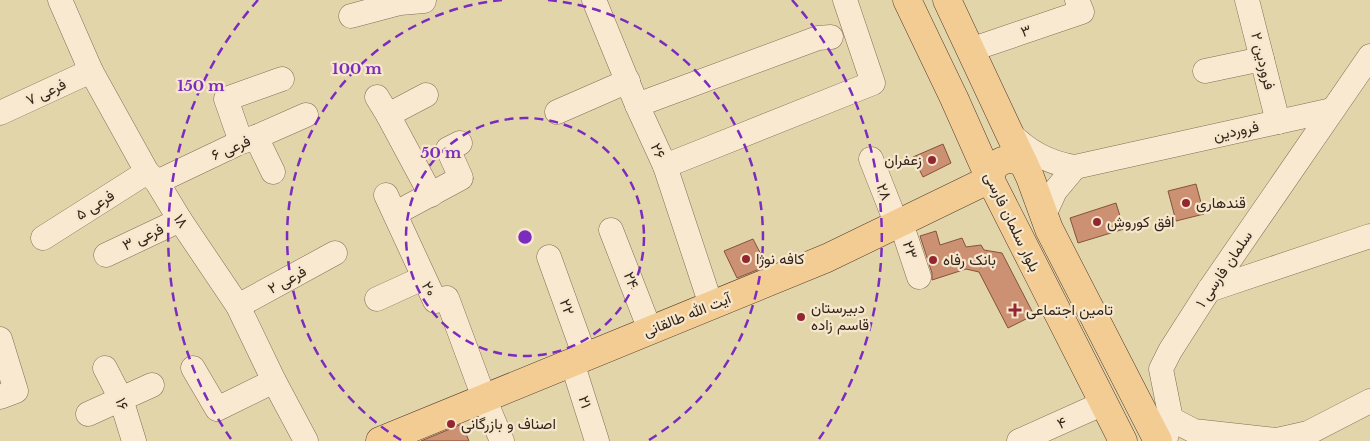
<svg xmlns="http://www.w3.org/2000/svg" width="1370" height="441" font-family="'Libre Baskerville',Vazirmatn,serif">
  <style>
    .farmland { fill: #e3d5aa }
    .building { fill: #cc9072; stroke: #84533c }
    .lines { fill: none; stroke-linecap: round; stroke-linejoin: round }
    .minor-casing { stroke: #856b56; stroke-width: 25 }
    .major-casing { stroke: #523a2b; stroke-width: 29 }
    .minor { stroke: #f9e9d0; stroke-width: 24 }
    .major { stroke: #f2cc93; stroke-width: 28 }
    .ring { fill: none; stroke: #7b2cbf; stroke-width: 2.5; stroke-dasharray: 9 6 }
    .poi-dot { fill: #942631; stroke: #f5e6cc; stroke-width: 2 }
    .labels { text-anchor: middle; stroke-width: 4.5; stroke-linejoin: round; paint-order: stroke }
    .street-label { font-size: 15px; fill: #34251b; stroke: #f5e6cc }
    .poi-label { font-size: 15px; fill: #34251b; stroke: #f5e6cc; text-anchor: start }
    .centre { fill: #7b2cbf; stroke: #f5e6cc; stroke-width: 2.5 }
    .ring-label { font-size: 15px; text-anchor: middle; font-weight: bold; fill: #7b2cbf; stroke: #f5e6cc; stroke-width: 4.5; stroke-linejoin: round; paint-order: stroke }
  </style>
  <rect width="100%" height="100%" fill="#eddbbd"/>
  <rect class="farmland" x="0" y="0" width="1370" height="441"/>
  <g class="building">
    <polygon points="943,144 951,163 923,177 913,157"/>
    <polygon points="1196,184 1204,214 1176,221 1168,191"/>
    <polygon points="1116,203 1124,229 1078,243 1070,218"/>
    <polygon points="936,231 940,245 962,238 966,247 981,245 984,250 1002,253 1034,315 1008,328 979,272 966,269 932,280 932,273 920,236"/>
    <polygon points="753,239 767,266 737,278 724,251"/>
    <polygon points="462,424 469,441 421,441"/>
  </g>
  <g class="lines">
    <g class="minor-casing">
      <g id="minor">
        <polyline points="60,0 91,71 147,172 157,182 180,220 238,306 274,381 306,441"/>
        <polyline points="594,0 637,105 665,166 711,305"/>
        <polyline points="1247,0 1278,122"/>
        <polyline points="351,16 400,3 424,1"/>
        <polyline points="970,50 1082,12 1077,0"/>
        <polyline points="1205,71 1262,59"/>
        <polyline points="377,97 388,115 431,195"/>
        <polyline points="637,105 818,38 831,37"/>
        <polyline points="557,112 628,81"/>
        <polyline points="0,113 91,71"/>
        <polyline points="388,115 426,95"/>
        <path d="M1010,133C1028,152 1049,163 1075,167L1332,110"/>
        <polyline points="256,137 273,172"/>
        <polyline points="241,142 226,99 282,79"/>
        <polyline points="871,159 897,225"/>
        <polyline points="665,166 873,83 845,0"/>
        <polyline points="157,182 241,142 256,137 306,115"/>
        <polyline points="386,195 435,301 447,298 484,398 502,441"/>
        <polyline points="396,213 461,178 448,149 460,143"/>
        <polyline points="1044,215 1055,191 1075,167"/>
        <polyline points="901,223 919,277"/>
        <polyline points="611,230 650,330"/>
        <polyline points="43,238 147,172"/>
        <polyline points="106,255 180,220"/>
        <polyline points="549,257 585,357"/>
        <polyline points="1209,290 1370,236"/>
        <polyline points="377,299 423,278"/>
        <polyline points="238,306 335,253"/>
        <polyline points="0,339 16,391 0,397"/>
        <polyline points="572,362 597,441"/>
        <polyline points="105,368 121,399 134,441"/>
        <polyline points="193,368 217,409 274,381"/>
        <polyline points="88,414 152,385"/>
        <polyline points="1171,419 1194,431 1277,440 1308,433 1370,401"/>
        <polyline points="1019,441 1104,403"/>
        <polyline points="1165,441 1171,419 1161,369 1170,351 1209,290 1370,56"/>
      </g>
    </g>
    <g class="major-casing">
      <g id="major">
        <polyline points="907,0 954,98 990,179 1123,441"/>
        <polyline points="947,0 1030,177 1049,229 1158,441"/>
        <path d="M380,441L827,258L990,179C992,161 1009,154 1024,164"/>
      </g>
    </g>
    <use href="#minor" class="minor"/>
    <use href="#major" class="major"/>
  </g>
  <g class="ring">
    <circle cx="525" cy="237" r="119"/>
    <path d="M401 440A238 238 0 0 1 502 0M548 0A238 238 0 0 1 649 440"/>
    <path d="M231 439A357 357 0 0 1 258 0M792 0A357 357 0 0 1 819 439"/>
  </g>
  <g class="poi-dot">
    <circle cx="932" cy="160" r="5"/>
    <circle cx="1186" cy="203" r="5"/>
    <circle cx="1097" cy="222" r="5"/>
    <circle cx="746" cy="259" r="5"/>
    <circle cx="933" cy="260" r="5"/>
    <path d="M1012.5 302.5h5v5h5v5h-5v5h-5v-5h-5v-5h5z"/>
    <circle cx="801" cy="317" r="5"/>
    <circle cx="451" cy="424" r="5"/>
  </g>
  <g class="labels">
    <g class="street-label">
      <text transform="translate(1026 31) rotate(-18)" y="5">۳</text>
      <text transform="translate(1263 61) rotate(76)" y="5">فروردین ۲</text>
      <text transform="translate(46 92) rotate(-25)" y="5">فرعی ۷</text>
      <text transform="translate(1236 131) rotate(-12)" y="5">فروردین</text>
      <text transform="translate(231 148) rotate(-23)" y="5">فرعی ۶</text>
      <text transform="translate(658 151) rotate(66)" y="5">۲۶</text>
      <text transform="translate(884 192) rotate(69)" y="5">۲۸</text>
      <text transform="translate(95 205) rotate(-32)" y="5">فرعی ۵</text>
      <text transform="translate(181 221) rotate(57)" y="5">۱۸</text>
      <text transform="translate(1012 222) rotate(64)" y="5">بلوار سلمان فارسی</text>
      <text transform="translate(143 237) rotate(-25)" y="5">فرعی ۳</text>
      <text transform="translate(910 250) rotate(72)" y="5">۲۳</text>
      <text transform="translate(1224 269) rotate(-56)" y="5">سلمان فارسی ۱</text>
      <text transform="translate(287 280) rotate(-29)" y="5">فرعی ۲</text>
      <text transform="translate(631 280) rotate(69)" y="5">۲۴</text>
      <text transform="translate(429 289) rotate(62)" y="5">۲۰</text>
      <text transform="translate(567 307) rotate(70)" y="5">۲۲</text>
      <text transform="translate(687 315) rotate(-22)" y="5">آیت الله طالقانی</text>
      <text transform="translate(585 402) rotate(72)" y="5">۲۱</text>
      <text transform="translate(122 404) rotate(69)" y="5">۱۶</text>
      <text transform="translate(1062 423) rotate(-24)" y="5">۴</text>
    </g>
    <g class="poi-label">
      <text x="922" y="165" text-anchor="end">زعفران</text>
      <text x="1196" y="208">قندهاری</text>
      <text x="1107" y="227">افق کوروش</text>
      <text x="756" y="264">کافه نوژا</text>
      <text x="943" y="265">بانک رفاه</text>
      <text x="811" y="313">دبیرستان<tspan x="811" dy="17">قاسم زاده</tspan></text>
      <text x="1026" y="315">تامین اجتماعی</text>
      <text x="461" y="429">اصناف و بازرگانی</text>
    </g>
  </g>
  <circle cx="525" cy="237" r="8" class="centre"/>
  <g class="ring-label">
    <text x="357" y="74">100 m</text>
    <text x="201" y="91">150 m</text>
    <text x="441" y="158">50 m</text>
  </g>
</svg>
